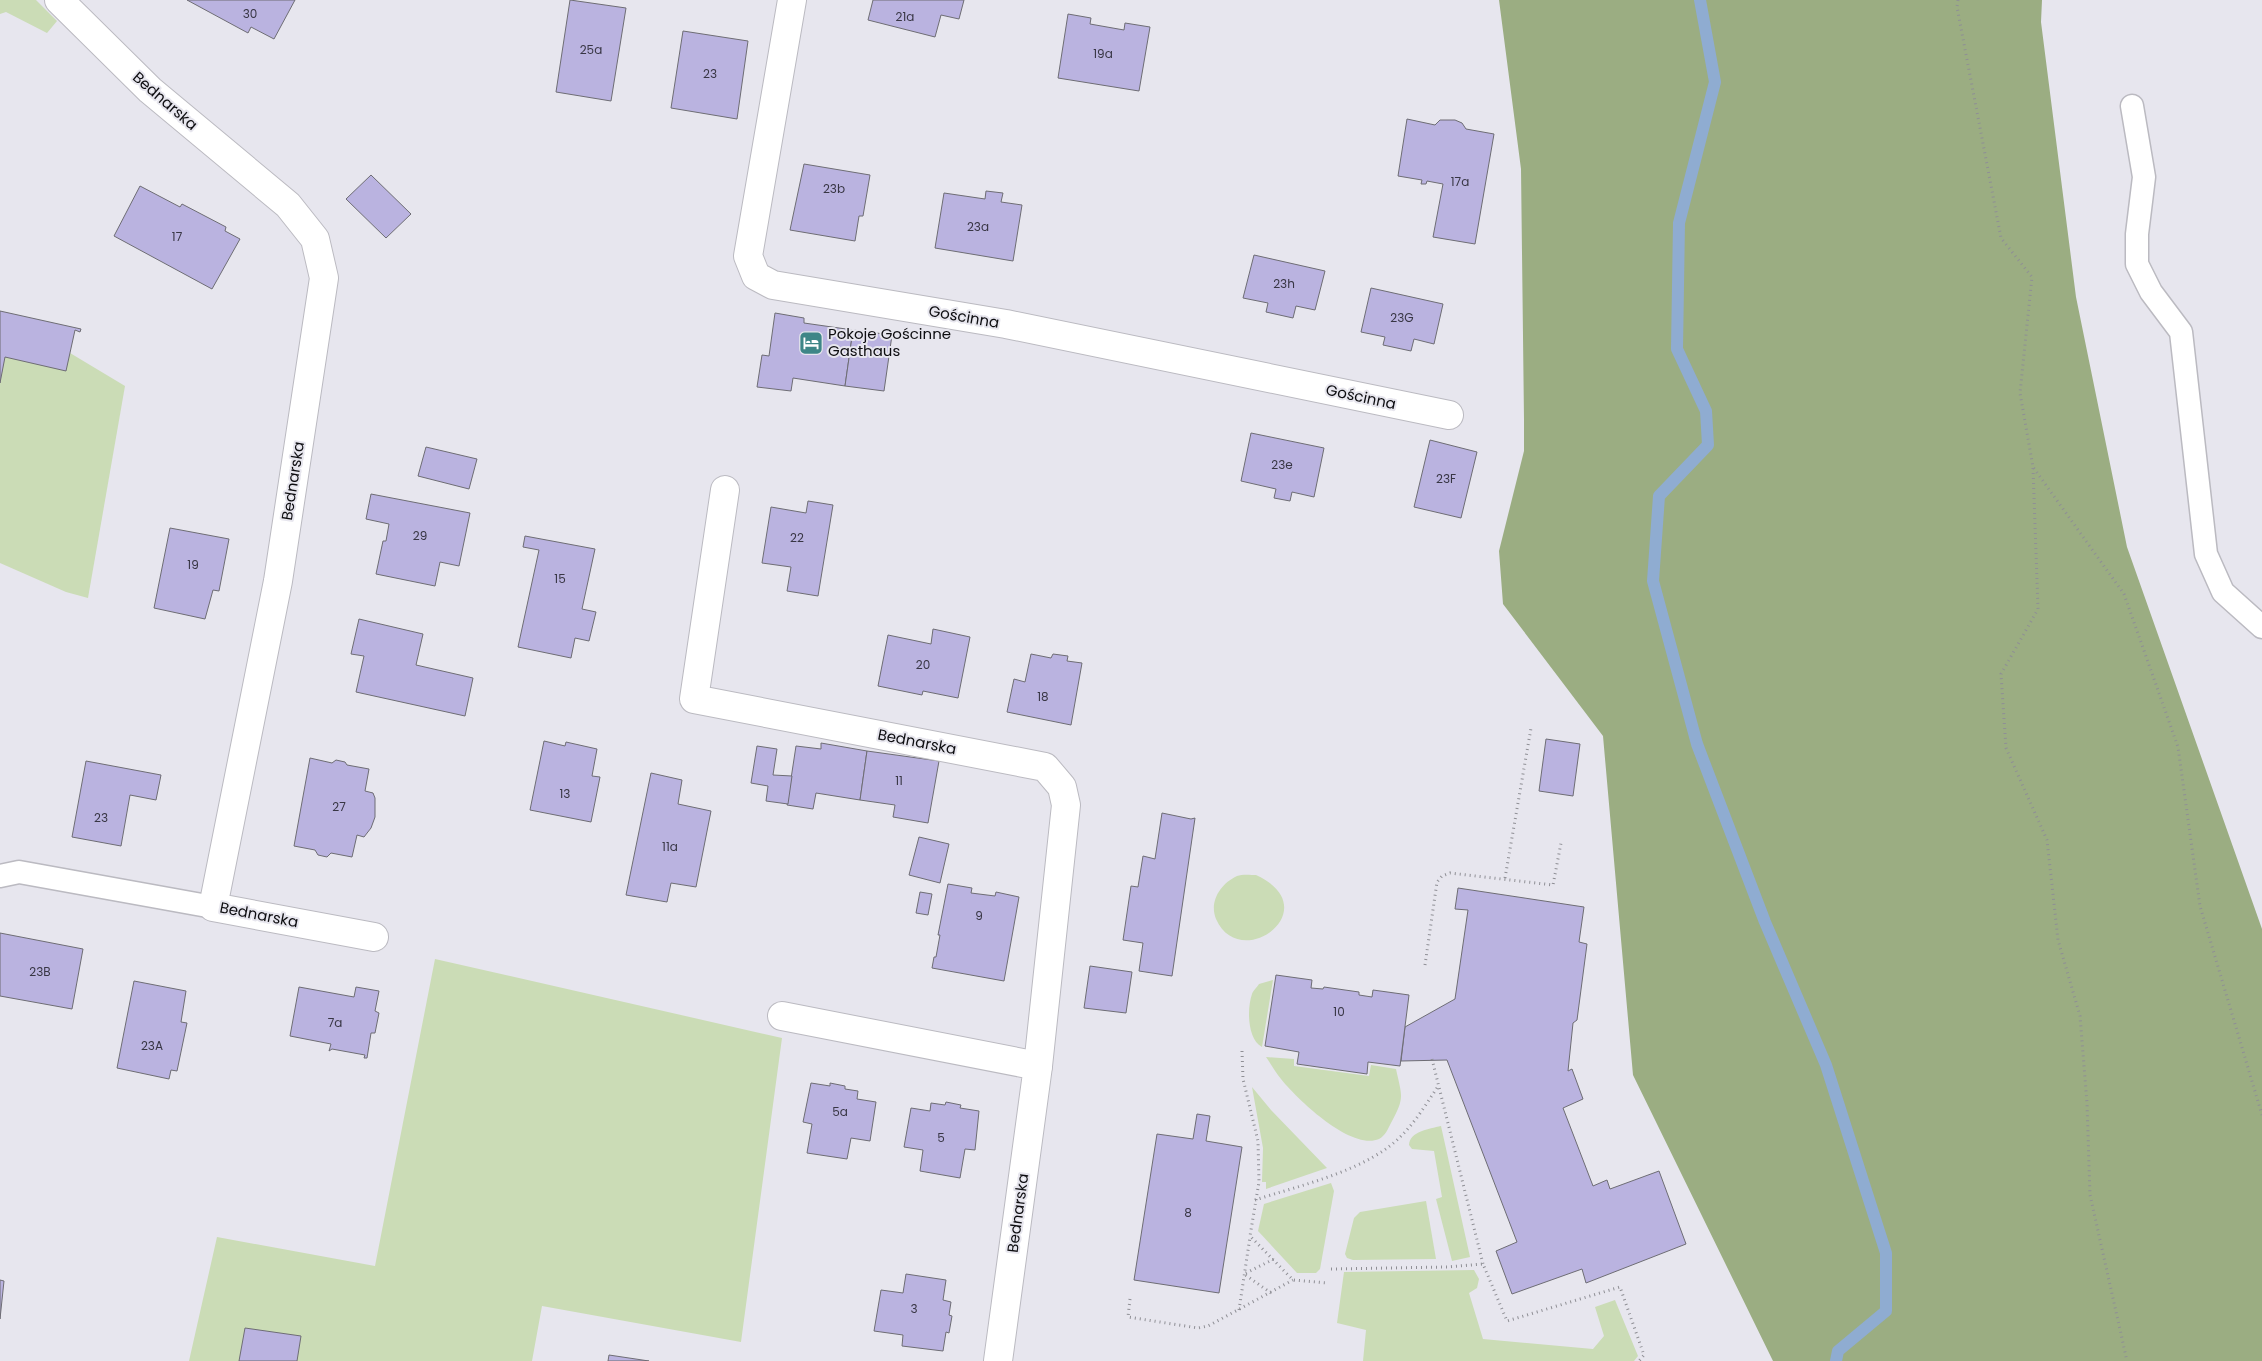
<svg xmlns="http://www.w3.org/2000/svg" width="2262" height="1361" font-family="Poppins,sans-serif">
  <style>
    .green { fill: #cbdcb6 }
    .forest { fill: #9bad82 }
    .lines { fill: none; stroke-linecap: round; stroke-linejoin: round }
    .stream { stroke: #8facd1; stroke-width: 12 }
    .building { fill: #bab3e0; stroke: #6e6d74 }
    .service-casing { stroke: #bbbac1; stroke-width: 25 }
    .minor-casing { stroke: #bbbac1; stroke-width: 30 }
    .path { stroke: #8f8f95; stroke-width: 3; stroke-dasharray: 1 4; stroke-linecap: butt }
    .service { stroke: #fff; stroke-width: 22 }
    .minor { stroke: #fff; stroke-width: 28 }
    .labels { text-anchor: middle; stroke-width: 4; stroke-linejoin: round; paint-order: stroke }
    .number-label { font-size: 12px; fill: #383644 }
    .street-label { font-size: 15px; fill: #0d0d10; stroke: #e7e6ee }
    .poi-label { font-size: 15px; fill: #0d0d10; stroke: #e7e6ee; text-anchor: start }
  </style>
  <rect width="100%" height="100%" fill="#e7e6ee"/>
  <g class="green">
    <polygon points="0,0 36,0 57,21 47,33 6,12 0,14"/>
    <polygon points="0,311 125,386 88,598 66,592 0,563"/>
    <path d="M1256,875C1329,909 1240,974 1216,919C1209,902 1220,884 1237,876C1242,874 1251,875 1256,875Z"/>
    <polygon points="435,959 782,1038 741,1342 542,1306 532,1361 189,1361 217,1237 375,1266"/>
    <path d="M1273,980L1262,1047C1247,1039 1247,1008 1252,994C1253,991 1257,987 1259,984Z"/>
    <path d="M1266,1057L1294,1059V1066L1369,1076L1371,1065L1396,1069C1402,1097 1405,1097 1391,1123C1388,1129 1385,1136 1379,1139C1351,1151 1297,1099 1281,1079C1275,1072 1271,1064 1266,1057Z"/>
    <polygon points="1252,1087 1271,1110 1327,1168 1266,1189 1266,1182 1262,1182 1263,1148"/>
    <path d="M1441,1126L1470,1257L1452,1261L1436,1199L1442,1197L1434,1151L1412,1149L1409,1145C1410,1131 1429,1129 1441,1126Z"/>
    <polygon points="1331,1183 1334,1191 1320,1269 1316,1273 1297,1273 1258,1231 1264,1204"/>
    <polygon points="1426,1201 1436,1259 1353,1260 1347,1258 1345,1254 1354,1218 1360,1212"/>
    <polygon points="1474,1270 1479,1279 1477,1288 1469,1293 1483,1339 1593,1349 1604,1336 1595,1307 1615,1300 1638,1356 1634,1361 1363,1361 1366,1330 1337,1323 1344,1272"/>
  </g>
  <polygon class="forest" points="1499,0 2042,0 2041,22 2076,297 2127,547 2262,929 2262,1361 1773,1361 1633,1075 1603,736 1503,604 1499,551 1524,451 1524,420 1521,169"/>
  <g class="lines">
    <polyline class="stream" points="1700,0 1715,82 1679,223 1677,349 1706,411 1708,445 1659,496 1653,581 1697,744 1765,922 1826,1065 1886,1253 1886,1311 1838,1351 1836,1361"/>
  </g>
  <g class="building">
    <polygon points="187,0 295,0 274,39 251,27 248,33"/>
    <polygon points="570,0 626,8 611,101 556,92"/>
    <polygon points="873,0 964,0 959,19 941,15 935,37 868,20"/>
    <polygon points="1068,14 1091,18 1090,24 1124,30 1125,23 1150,27 1139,91 1058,78"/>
    <polygon points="683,31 748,41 737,119 671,108"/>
    <polygon points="1407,119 1435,125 1440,120 1455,120 1462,123 1466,129 1494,134 1475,244 1433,237 1443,184 1427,181 1426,184 1421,184 1422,180 1398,176"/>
    <polygon points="804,164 870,175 863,216 859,216 855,241 790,230"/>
    <polygon points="371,175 411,214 386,238 346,199"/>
    <polygon points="140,186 180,207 182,204 226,227 225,231 240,239 212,289 114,236"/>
    <polygon points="986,191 1003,193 1001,202 1022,205 1013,261 935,248 944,193 985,199"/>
    <polygon points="1254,255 1325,271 1315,310 1296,306 1293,318 1266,312 1268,303 1243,298"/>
    <polygon points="1371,288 1443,304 1434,344 1414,339 1411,351 1383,345 1385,337 1361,332"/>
    <polygon points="0,311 81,329 80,332 75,330 66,371 5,357 0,383"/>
    <polygon points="775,313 804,318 804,323 853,330 845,386 793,378 791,391 757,387 762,355 769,356"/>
    <polygon points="853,330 892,335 884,391 845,386"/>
    <polygon points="1251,433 1324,448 1314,497 1292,492 1290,501 1274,498 1276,489 1241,481"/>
    <polygon points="1430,440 1477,452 1461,518 1414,507"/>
    <polygon points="426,447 477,459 469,489 418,476"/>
    <polygon points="371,494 470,513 459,566 440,562 435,586 376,574 383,541 386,541 389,524 366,519"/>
    <polygon points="808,501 833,505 818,596 787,591 791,567 762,563 771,507 806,513"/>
    <polygon points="170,528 229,539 219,591 213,590 205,619 154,608"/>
    <polygon points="525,536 595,549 582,609 596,612 589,641 575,638 571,658 518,647 539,550 523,547"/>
    <polygon points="359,619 423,634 416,665 473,678 465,716 356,692 364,656 351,654"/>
    <polygon points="933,629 970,637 958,698 923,691 922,695 878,686 888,635 931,644"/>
    <polygon points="1031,654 1051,658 1053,654 1068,656 1067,661 1082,663 1071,725 1007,712 1014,679 1025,682"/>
    <polygon points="1546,739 1580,744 1573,796 1539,791"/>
    <polygon points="544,741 565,746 566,742 597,749 592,776 600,777 591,822 530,810"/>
    <polygon points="821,743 867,751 860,800 816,793 813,809 787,805 796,746 821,749"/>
    <polygon points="757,746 777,749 773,775 792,776 788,804 766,801 768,786 751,783"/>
    <polygon points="867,751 939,761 928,823 893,817 895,805 860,800"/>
    <polygon points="310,758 332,763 336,760 345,762 347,765 369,769 365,791 373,793 375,798 375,817 371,828 364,837 357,835 352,857 331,853 327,857 318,855 315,850 294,846"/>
    <polygon points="86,761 161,775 156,800 130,795 121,846 72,837"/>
    <polygon points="651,773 682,780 678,804 711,811 696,887 671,883 667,902 626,895"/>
    <polygon points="1162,813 1191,819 1195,818 1172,976 1139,971 1143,943 1123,940 1131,886 1138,887 1143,856 1155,859"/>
    <polygon points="919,837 949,844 940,883 909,875"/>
    <polygon points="948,884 972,888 971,893 995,896 996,892 1019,897 1004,981 932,968 934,957 936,957 940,935 938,935"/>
    <polygon points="1458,888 1584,907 1579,942 1587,944 1577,1020 1573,1023 1568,1071 1572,1069 1583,1099 1563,1108 1593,1186 1607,1180 1610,1189 1659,1171 1686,1244 1586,1283 1582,1269 1512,1294 1496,1251 1517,1242 1447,1060 1401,1061 1405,1027 1455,999 1468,910 1455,909"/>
    <polygon points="920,892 932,894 928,915 916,913"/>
    <polygon points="0,933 83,949 72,1009 0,996"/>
    <polygon points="1090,966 1132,972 1126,1013 1084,1008"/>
    <polygon points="1276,975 1312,980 1311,988 1323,989 1324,987 1359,992 1359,995 1372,997 1373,990 1409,995 1400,1066 1368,1062 1367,1074 1297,1064 1299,1052 1265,1046"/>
    <polygon points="134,981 186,991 181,1022 187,1023 177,1071 171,1070 169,1079 117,1068"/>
    <polygon points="299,987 354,997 356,987 379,991 375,1011 379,1013 375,1033 371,1033 367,1058 364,1058 365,1055 332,1049 329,1051 331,1044 290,1036"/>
    <polygon points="811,1083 830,1086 830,1083 845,1086 845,1089 858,1091 857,1099 876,1102 870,1141 851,1138 847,1159 807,1153 812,1124 803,1122"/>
    <polygon points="946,1102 961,1105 960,1108 979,1111 975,1150 965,1149 960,1178 920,1171 923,1150 904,1147 911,1108 930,1111 931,1103 945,1105"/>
    <polygon points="1197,1114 1210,1116 1206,1141 1242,1147 1219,1293 1134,1280 1157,1134 1193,1139"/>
    <polygon points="906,1274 946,1280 943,1300 951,1302 949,1315 952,1316 949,1333 946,1332 943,1351 902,1346 903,1335 874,1331 881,1290 903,1293"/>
    <polygon points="0,1280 4,1281 0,1319"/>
    <polygon points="245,1328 301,1336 297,1361 239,1361"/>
    <polygon points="609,1355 649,1361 608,1361"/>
  </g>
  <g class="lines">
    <g class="service-casing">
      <g id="service">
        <polyline points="2132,106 2144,177 2137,234 2137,264 2151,292 2181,332 2206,554 2223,592 2262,627"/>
        <polyline points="0,876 19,872 213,907"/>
      </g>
    </g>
    <g class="minor-casing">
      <g id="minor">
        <polyline points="59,0 150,90 288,205 315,239 324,278 278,581 213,907 374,937"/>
        <polyline points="792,0 748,256 756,276 773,285 1006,324 1449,415"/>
        <polyline points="725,490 694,699 1045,767 1062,787 1066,805 1038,1066"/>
        <polyline points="782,1016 1038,1066 998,1361"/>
      </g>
    </g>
    <g class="path">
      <polyline points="1958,0 1957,7 2001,238 2032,277 2020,393 2033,467 2124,594 2178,747 2200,906 2262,1115"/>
      <polyline points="2033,468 2038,609 2001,674 2006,748 2047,840 2058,940 2080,1016 2087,1103 2090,1195 2127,1361"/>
      <polyline points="1505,878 1531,728"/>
      <polyline points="1425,965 1437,882 1442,876 1450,873 1553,885 1561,843"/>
      <polyline points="1242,1051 1243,1079 1258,1141 1259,1182 1250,1236 1293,1280 1328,1283"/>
      <polyline points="1432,1059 1483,1264"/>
      <path d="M1255,1200C1301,1185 1370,1170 1403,1134C1417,1120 1428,1101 1439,1085"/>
      <polyline points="1331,1269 1447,1267 1483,1264 1507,1321 1620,1287 1644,1355 1639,1361"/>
      <polyline points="1271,1293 1244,1274 1274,1259"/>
      <polyline points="1130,1299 1128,1317 1198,1328 1208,1326 1293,1280"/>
      <polyline points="1239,1310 1250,1237"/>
    </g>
    <use href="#service" class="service"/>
    <use href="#minor" class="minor"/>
  </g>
  <defs>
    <g id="hotel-square" transform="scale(1.25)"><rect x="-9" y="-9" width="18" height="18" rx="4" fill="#3e8687" stroke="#e7e6ee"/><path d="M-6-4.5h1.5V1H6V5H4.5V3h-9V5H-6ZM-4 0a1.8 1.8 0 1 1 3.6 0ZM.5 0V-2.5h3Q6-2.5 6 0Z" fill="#fff"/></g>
  </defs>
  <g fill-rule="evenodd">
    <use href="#hotel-square" x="811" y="343"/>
  </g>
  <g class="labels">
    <g class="number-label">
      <text x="250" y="18">30</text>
      <text x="905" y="21">21a</text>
      <text x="591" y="54">25a</text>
      <text x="1103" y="58">19a</text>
      <text x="710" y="78">23</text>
      <text x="1460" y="186">17a</text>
      <text x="834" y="193">23b</text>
      <text x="978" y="231">23a</text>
      <text x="177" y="241">17</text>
      <text x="1284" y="288">23h</text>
      <text x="1402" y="322">23G</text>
      <text x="1282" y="469">23e</text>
      <text x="1446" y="483">23F</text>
      <text x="420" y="540">29</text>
      <text x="797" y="542">22</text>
      <text x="193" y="569">19</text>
      <text x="560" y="583">15</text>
      <text x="923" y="669">20</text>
      <text x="1043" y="701">18</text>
      <text x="899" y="785">11</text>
      <text x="565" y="798">13</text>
      <text x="339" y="811">27</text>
      <text x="101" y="822">23</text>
      <text x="670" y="851">11a</text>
      <text x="979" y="920">9</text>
      <text x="40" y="976">23B</text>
      <text x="1339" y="1016">10</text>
      <text x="335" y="1027">7a</text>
      <text x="152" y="1050">23A</text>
      <text x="840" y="1116">5a</text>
      <text x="941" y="1142">5</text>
      <text x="1188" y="1217">8</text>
      <text x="914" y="1313">3</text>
    </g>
    <g class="street-label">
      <text transform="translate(165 101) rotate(41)" y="5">Bednarska</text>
      <text transform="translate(964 317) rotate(10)" y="5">Gościnna</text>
      <text transform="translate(1361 397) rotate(12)" y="5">Gościnna</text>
      <text transform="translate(293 481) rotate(-81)" y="5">Bednarska</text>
      <text transform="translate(917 742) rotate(11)" y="5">Bednarska</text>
      <text transform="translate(259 915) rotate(11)" y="5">Bednarska</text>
      <text transform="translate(1018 1213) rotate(-82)" y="5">Bednarska</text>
    </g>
    <g class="poi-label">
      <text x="828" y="339">Pokoje Gościnne<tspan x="828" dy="17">Gasthaus</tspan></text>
    </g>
  </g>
</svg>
